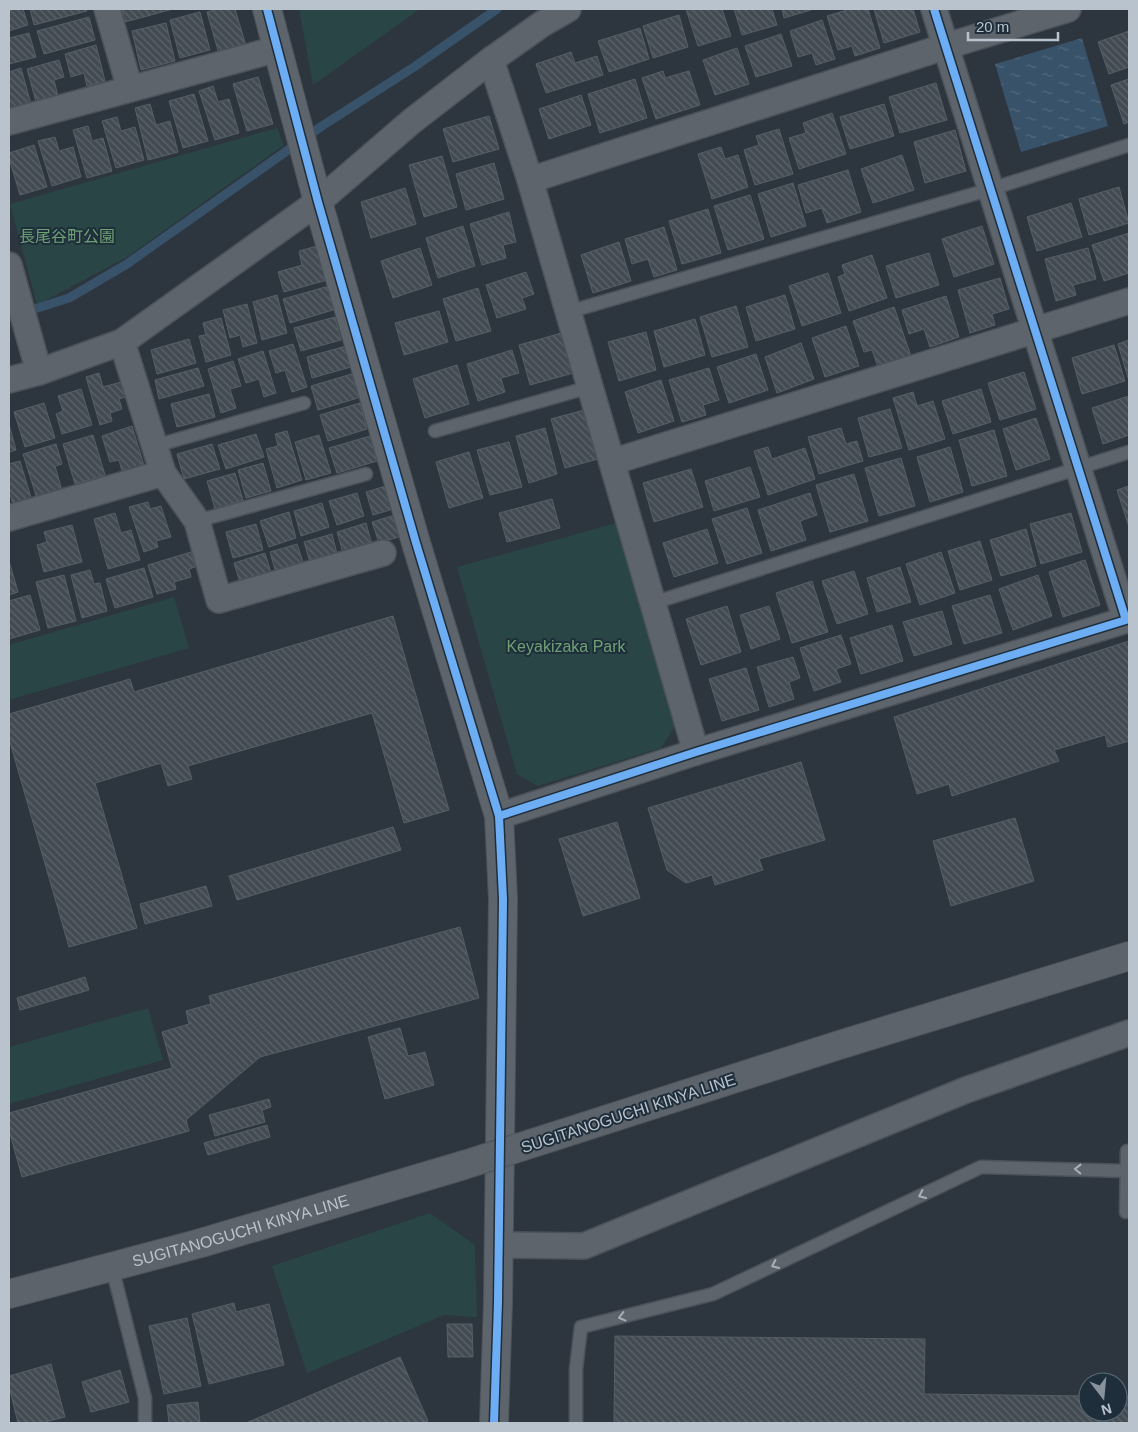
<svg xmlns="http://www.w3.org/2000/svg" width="1138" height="1432" font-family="Arial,'Noto Sans JP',sans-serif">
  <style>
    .park { fill: #294546 }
    .water { fill: url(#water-ripples) }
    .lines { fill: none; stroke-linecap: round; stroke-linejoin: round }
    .stream { stroke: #38526a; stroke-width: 9 }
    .building { fill: url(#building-back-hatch); stroke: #565e66 }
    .service-casing { stroke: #4c5259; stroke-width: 15 }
    .minor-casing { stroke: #4c5259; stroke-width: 28 }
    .tertiary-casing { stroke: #4c5259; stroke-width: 30 }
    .secondary-casing { stroke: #4c5259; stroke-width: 30 }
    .service { stroke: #5e646c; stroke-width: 12 }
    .minor { stroke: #5e646c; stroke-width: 25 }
    .tertiary { stroke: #5e646c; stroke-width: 28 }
    .secondary { stroke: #5d636a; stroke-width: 28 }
    .secondary-bridge-casing { stroke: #4c5259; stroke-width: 30; stroke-linecap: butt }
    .secondary-bridge { stroke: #5d636a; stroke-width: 28 }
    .cycleway-casing { stroke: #1f2e3b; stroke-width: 11 }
    .cycleway { stroke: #6dadf4; stroke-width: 8 }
    .oneway { stroke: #a7b0ba }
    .labels { text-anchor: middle; stroke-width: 4; stroke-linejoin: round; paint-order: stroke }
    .park-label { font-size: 16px; fill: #6ea174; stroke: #1f2e3b }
    .street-label { font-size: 16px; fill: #b9c3ce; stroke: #1f2e3b }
  </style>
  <defs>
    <pattern id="water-ripples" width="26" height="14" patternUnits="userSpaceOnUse" patternTransform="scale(1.25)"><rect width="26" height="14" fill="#38526a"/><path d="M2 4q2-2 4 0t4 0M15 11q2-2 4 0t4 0" fill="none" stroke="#53697e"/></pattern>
    <pattern id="building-back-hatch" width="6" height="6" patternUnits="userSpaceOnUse" patternTransform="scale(1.25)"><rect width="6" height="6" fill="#434b52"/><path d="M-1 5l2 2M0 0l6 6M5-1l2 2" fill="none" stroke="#5c636a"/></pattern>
  </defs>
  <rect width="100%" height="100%" fill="#2d363f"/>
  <g class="park">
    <polygon points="299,9 420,9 313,85"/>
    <polygon points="277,128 284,145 127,257 37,305 10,204"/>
    <polygon points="616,523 675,726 661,748 538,786 517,774 457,567"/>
    <polygon points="174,597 189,648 9,700 9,645"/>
    <polygon points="148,1008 163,1060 9,1104 9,1047"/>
    <polygon points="430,1213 475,1245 477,1317 444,1315 307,1373 272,1266"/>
  </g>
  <polygon class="water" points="1082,38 1108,126 1021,152 995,64"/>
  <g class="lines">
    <polyline class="stream" points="9,317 69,298 127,264 322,126 414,67 497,9"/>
  </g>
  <g class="building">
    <polygon points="9,9 23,9 28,25 9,31"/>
    <polygon points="30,9 86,9 87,11 34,25"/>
    <polygon points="122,9 173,9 125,22"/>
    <polygon points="219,9 235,9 246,46 219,54 207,12"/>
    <polygon points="686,9 722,9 731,36 698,46"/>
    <polygon points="734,9 772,9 777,25 742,35"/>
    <polygon points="782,9 814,9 784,18"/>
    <polygon points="850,9 868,9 880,48 855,56 852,46 838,50 827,16"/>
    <polygon points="874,9 913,9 920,32 884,43"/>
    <polygon points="200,12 210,50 180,58 170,20"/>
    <polygon points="679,15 688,47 653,58 643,26"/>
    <polygon points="89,17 95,40 44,54 37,31"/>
    <polygon points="822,20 835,59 816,65 812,53 798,57 790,31"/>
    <polygon points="166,23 175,61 141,70 132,31"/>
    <polygon points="640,28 649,59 609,72 598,41"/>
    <polygon points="1129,31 1129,67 1109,74 1098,42"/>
    <polygon points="29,33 36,57 9,64 9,38"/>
    <polygon points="781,34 792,66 756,77 745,46"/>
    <polygon points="96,45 105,81 87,86 84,73 71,77 65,54"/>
    <polygon points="737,48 749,84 715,95 703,60"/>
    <polygon points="571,52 575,63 597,56 603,75 546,93 536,64"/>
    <polygon points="59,60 64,77 54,80 58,96 36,102 27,69"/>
    <polygon points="21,68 31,104 9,110 9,72"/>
    <polygon points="663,71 665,78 689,71 700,105 656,119 642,78"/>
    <polygon points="258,77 273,124 247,131 233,84"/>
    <polygon points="635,79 647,118 600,133 588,94"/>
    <polygon points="1129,79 1129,122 1124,124 1111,85"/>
    <polygon points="936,83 947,120 900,133 889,97"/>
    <polygon points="213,86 218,102 229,99 239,133 215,140 199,91"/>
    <polygon points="194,94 208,141 183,148 169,101"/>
    <polygon points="581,95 591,125 549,139 539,109"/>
    <polygon points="150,104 156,125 170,121 178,152 148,160 135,108"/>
    <polygon points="884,104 894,136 850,149 840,117"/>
    <polygon points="832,113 846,154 799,169 789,138 806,133 803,123"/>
    <polygon points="489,116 499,149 453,162 443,129"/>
    <polygon points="117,117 121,131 135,127 144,160 116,168 102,121"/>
    <polygon points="88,126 92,141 103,138 112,171 87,178 73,130"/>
    <polygon points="779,129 793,174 755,185 744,150 759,145 756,136"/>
    <polygon points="955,130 966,171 925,183 914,142"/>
    <polygon points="55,137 59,151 73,147 81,177 52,186 38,141"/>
    <polygon points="34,145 47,187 20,195 9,158 9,153"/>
    <polygon points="721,147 725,159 738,155 748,187 712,199 698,154"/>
    <polygon points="902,155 914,190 873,203 861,169"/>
    <polygon points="442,156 457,207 424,217 409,165"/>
    <polygon points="494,163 504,199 466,210 456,174"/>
    <polygon points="848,170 861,212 827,223 822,208 806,213 798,185"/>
    <polygon points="793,183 806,226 771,237 758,194"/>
    <polygon points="1119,187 1129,223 1089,235 1079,199"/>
    <polygon points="405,188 416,224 371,238 361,202"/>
    <polygon points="750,195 764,239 728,250 714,206"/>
    <polygon points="1071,203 1082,237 1037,251 1027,217"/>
    <polygon points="708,209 721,253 682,264 669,221"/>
    <polygon points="509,212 516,242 503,245 506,258 482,265 470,224"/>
    <polygon points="463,226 475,266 438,278 426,238"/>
    <polygon points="982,226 994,264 954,277 942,239"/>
    <polygon points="664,227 677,270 654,277 648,259 632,264 625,239"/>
    <polygon points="1129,233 1129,273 1104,281 1092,245"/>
    <polygon points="619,242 631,281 593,293 581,255"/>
    <polygon points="321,245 331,279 284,292 278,272 302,265 299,251"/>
    <polygon points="420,248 432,285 393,298 381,261"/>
    <polygon points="1088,248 1096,279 1073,285 1076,295 1056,301 1045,259"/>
    <polygon points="929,253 939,285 896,298 886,266"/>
    <polygon points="872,255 887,298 849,311 838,277 845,274 842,265"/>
    <polygon points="526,272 534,294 522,298 526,309 497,318 486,285"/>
    <polygon points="828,273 841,313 802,326 789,286"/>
    <polygon points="1000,278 1009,309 992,314 995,325 970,333 958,290"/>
    <polygon points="329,286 336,309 290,323 283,299"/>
    <polygon points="478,288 491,331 456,341 443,299"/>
    <polygon points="277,295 287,333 262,340 253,302"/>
    <polygon points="785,295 795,329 756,341 746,307"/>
    <polygon points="946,296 959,337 930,347 924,329 909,334 902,310"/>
    <polygon points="247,304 257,343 243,347 240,335 230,338 223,310"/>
    <polygon points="736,306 748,347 712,357 700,317"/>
    <polygon points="894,307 911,356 878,367 872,350 864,352 853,321"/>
    <polygon points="439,311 448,342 404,355 395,323"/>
    <polygon points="335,317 341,340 301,351 294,328"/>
    <polygon points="221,318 231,355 206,362 199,336 206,335 203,323"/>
    <polygon points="695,319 705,355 664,367 654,331"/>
    <polygon points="846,326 859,366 825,377 812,338"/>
    <polygon points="565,332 577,372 530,385 519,345"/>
    <polygon points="646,332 656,370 619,381 608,342"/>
    <polygon points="189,339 196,363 157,374 151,350"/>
    <polygon points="1129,340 1129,378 1128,378 1118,344"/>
    <polygon points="801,343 814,379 777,393 765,357"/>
    <polygon points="293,344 307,387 292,392 285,370 276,373 269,351"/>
    <polygon points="1114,345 1125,381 1082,394 1072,358"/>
    <polygon points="346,346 351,367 312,378 307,357"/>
    <polygon points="512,350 519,373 501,378 505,392 478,401 467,364"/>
    <polygon points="263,351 276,393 264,397 259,379 246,383 238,359"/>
    <polygon points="756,354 768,390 729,403 717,367"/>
    <polygon points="233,361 241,386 230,389 236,408 221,413 208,369"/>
    <polygon points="457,365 469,404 425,418 413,379"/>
    <polygon points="198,368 204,386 159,399 155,380"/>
    <polygon points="709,368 719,400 703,405 706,415 682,422 669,380"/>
    <polygon points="1024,372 1036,409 1000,420 988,383"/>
    <polygon points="99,373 103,387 121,382 125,397 119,399 122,409 110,413 112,421 100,425 86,377"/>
    <polygon points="355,373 361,397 318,410 311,386"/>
    <polygon points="661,380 674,421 638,433 625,392"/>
    <polygon points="81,389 92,425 62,434 56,414 63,411 58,396"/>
    <polygon points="981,389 991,422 953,434 942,401"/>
    <polygon points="913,392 917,406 933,401 945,439 909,450 893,398"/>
    <polygon points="209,394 215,417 177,427 171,404"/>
    <polygon points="1129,396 1129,435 1103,444 1092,408"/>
    <polygon points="44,403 55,438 25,447 14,412"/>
    <polygon points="360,403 367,429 328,441 320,415"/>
    <polygon points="890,409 902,448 869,457 858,418"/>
    <polygon points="584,410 598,459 565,468 551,419"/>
    <polygon points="1036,418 1050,459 1016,470 1003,429"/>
    <polygon points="9,424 16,450 9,452"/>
    <polygon points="132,426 145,469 123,475 119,460 110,462 102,436"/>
    <polygon points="545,428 557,474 529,483 516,436"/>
    <polygon points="841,428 846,444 857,441 863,461 819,474 808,437"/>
    <polygon points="994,430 1007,476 972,486 959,440"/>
    <polygon points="287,431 302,480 277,488 266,449 278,446 275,434"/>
    <polygon points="256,434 264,457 226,469 218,445"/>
    <polygon points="93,435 105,475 75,484 63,444"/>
    <polygon points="319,435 331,473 306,480 295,442"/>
    <polygon points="370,436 377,461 337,473 329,448"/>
    <polygon points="509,442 522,487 490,495 477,450"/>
    <polygon points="56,444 62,464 55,466 63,494 38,502 23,454"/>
    <polygon points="212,444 220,469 184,479 177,454"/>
    <polygon points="768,447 772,459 805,448 815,479 768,495 754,451"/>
    <polygon points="950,447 963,492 930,502 917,457"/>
    <polygon points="469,452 483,498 449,508 436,462"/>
    <polygon points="901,458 915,506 879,516 865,468"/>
    <polygon points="20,461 32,501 14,507 9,491 9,464"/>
    <polygon points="263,463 271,491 246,498 238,470"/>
    <polygon points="750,467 760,497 714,511 705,481"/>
    <polygon points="691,469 703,507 654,522 643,483"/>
    <polygon points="235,473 243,500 215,509 207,481"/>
    <polygon points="854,474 868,521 830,532 816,485"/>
    <polygon points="389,485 397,508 373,515 366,492"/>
    <polygon points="1129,486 1129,527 1117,490"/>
    <polygon points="357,493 364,516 337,525 329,501"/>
    <polygon points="810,493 817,515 800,521 806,540 771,551 758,510"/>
    <polygon points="552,499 560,528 507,542 499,513"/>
    <polygon points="148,502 150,509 161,506 171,537 156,541 158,547 144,552 129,507"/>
    <polygon points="322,503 329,527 301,536 294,511"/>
    <polygon points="747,508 762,553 727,564 712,519"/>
    <polygon points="289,512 296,538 269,547 260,521"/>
    <polygon points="115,513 121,533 131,530 140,560 108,569 94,519"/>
    <polygon points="1071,513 1082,552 1041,564 1030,524"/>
    <polygon points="398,514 405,535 379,543 372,522"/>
    <polygon points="366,523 373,548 344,556 337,532"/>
    <polygon points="256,524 263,550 233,558 226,532"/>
    <polygon points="72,525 82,562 44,572 37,545 47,542 44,532"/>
    <polygon points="707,529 718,563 674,577 663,543"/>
    <polygon points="1026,529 1036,566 1001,576 990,540"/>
    <polygon points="332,534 338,558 311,566 304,542"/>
    <polygon points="980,541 992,580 960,590 948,551"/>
    <polygon points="297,544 305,568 277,577 270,552"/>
    <polygon points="191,552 195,567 189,569 191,577 174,582 176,589 157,594 148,565"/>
    <polygon points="941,552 955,593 920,605 906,564"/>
    <polygon points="265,553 272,576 241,586 234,563"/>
    <polygon points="1085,560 1100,605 1063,617 1049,572"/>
    <polygon points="9,561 18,592 9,595"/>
    <polygon points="900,567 911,602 877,612 867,578"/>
    <polygon points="144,568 153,597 115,608 106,579"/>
    <polygon points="90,570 94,584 100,583 107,611 82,618 71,575"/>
    <polygon points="854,571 868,614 837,624 822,581"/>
    <polygon points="64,575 76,621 48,628 36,582"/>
    <polygon points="1038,575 1052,616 1013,630 999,589"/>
    <polygon points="812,581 828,632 792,643 776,593"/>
    <polygon points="30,595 40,630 9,639 9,601"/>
    <polygon points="990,595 1002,633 964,644 952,606"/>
    <polygon points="727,606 741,652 701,665 686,619"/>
    <polygon points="769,606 780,639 751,649 740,615"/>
    <polygon points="942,611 952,644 914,656 903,622"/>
    <polygon points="393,616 449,810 404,823 372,713 188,766 192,779 168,786 161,763 95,783 137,928 69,947 9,739 9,714 130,679 134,692"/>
    <polygon points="892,625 903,661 861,674 850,638"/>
    <polygon points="841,635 851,664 836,669 841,682 814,691 800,648"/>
    <polygon points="1129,641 1129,741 1108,747 1105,735 1054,750 1059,761 952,796 949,784 917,794 894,717"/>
    <polygon points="793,657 800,678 789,682 794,699 769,707 757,667"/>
    <polygon points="746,668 759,710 722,721 709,679"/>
    <polygon points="801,762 825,840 759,859 763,870 715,885 712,875 686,883 667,870 648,808"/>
    <polygon points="1015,818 1034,881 951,906 933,841"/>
    <polygon points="617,822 640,898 583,916 559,839"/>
    <polygon points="393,827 401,850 237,900 229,876"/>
    <polygon points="206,886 212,906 145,924 140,904"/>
    <polygon points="460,927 479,998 260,1057 186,1120 189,1131 22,1177 9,1130 9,1113 172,1068 162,1032 189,1024 186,1011 211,1004 209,996"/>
    <polygon points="85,977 89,990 20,1010 17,998"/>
    <polygon points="400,1028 408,1056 425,1052 434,1085 385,1099 368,1037"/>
    <polygon points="269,1099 271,1107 262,1110 265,1122 215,1136 209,1115"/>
    <polygon points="267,1125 270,1137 208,1155 204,1143"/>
    <polygon points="234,1303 236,1312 269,1304 284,1365 209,1384 192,1314"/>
    <polygon points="187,1318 201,1386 164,1394 149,1326"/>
    <polygon points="447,1324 472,1324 473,1357 448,1357"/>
    <polygon points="615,1336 925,1339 924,1394 1088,1396 1088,1412 1118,1412 1118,1396 1129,1396 1129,1423 614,1423"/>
    <polygon points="400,1357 428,1421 422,1423 246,1423"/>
    <polygon points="51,1364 65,1417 41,1423 18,1423 9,1386 9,1376"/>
    <polygon points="120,1370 129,1402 91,1412 82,1382"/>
    <polygon points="198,1402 200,1423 169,1423 167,1405"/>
  </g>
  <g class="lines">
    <g class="service-casing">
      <g id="service">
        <polyline points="568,312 991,189 1129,145"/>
        <polyline points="435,431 590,387"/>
        <polyline points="155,446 304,403"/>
        <polyline points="197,521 366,474"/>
        <polyline points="653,603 1129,452"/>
        <polyline points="1126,1212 1127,1151 1129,1151"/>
        <polyline points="112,1267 145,1398 145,1423"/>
        <polyline points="576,1423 576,1369 581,1327 713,1294 981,1167 1127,1171"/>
      </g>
    </g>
    <g class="minor-casing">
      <g id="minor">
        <polyline points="107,9 130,89"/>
        <polyline points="491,60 530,180 696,752"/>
        <polyline points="9,122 277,49"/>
        <polyline points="530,180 947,46 1068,9"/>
        <polyline points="9,265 39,372"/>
        <polyline points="122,342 163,473 197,521 219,600 383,553"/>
        <polyline points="9,380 39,372 122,342 318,202 412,121 491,60 542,24 568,9"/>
        <polyline points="612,462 1129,301"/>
        <polyline points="9,518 163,473"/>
        <polyline points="499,816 696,752 1126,620 934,9"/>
        <polyline points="499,1245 584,1246 966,1090 1129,1033"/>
      </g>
    </g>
    <g class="tertiary-casing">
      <polyline id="tertiary" points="267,9 318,202 416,543 499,816 503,899 498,1302 494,1423"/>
    </g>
    <g class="secondary-casing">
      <g id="secondary">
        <polyline points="552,1137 836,1046 1129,956"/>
        <path id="s1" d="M9,1294L201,1243L464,1165"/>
      </g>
    </g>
    <use href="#service" class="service"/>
    <use href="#minor" class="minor"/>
    <use href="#tertiary" class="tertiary"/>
    <use href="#secondary" class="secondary"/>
    <g class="secondary-bridge-casing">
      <polyline id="secondary-bridge" points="464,1165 552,1137"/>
    </g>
    <use href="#secondary-bridge" class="secondary-bridge"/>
    <g class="cycleway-casing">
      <g id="cycleway">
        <polyline points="267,9 318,202 416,543 499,816 503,899 498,1302 494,1423"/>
        <polyline points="499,816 696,752 1126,620 934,9"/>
      </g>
    </g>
    <use href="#cycleway" class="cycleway"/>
  </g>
  <defs><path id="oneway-chevron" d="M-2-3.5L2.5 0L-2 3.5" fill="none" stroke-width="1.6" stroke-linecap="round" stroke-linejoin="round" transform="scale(1.25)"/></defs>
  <g class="oneway">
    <use href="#oneway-chevron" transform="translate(1078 1169) rotate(-179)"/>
    <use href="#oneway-chevron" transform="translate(922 1195) rotate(155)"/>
    <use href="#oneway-chevron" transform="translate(775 1265) rotate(155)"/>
    <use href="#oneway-chevron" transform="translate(622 1317) rotate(166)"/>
  </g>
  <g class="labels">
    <g class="park-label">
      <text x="67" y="242">長尾谷町公園</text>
      <text x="566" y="652">Keyakizaka Park</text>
    </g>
    <g class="street-label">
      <text transform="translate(628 1113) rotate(-18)" y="6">SUGITANOGUCHI KINYA LINE</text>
      <text dy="6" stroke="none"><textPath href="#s1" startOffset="240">SUGITANOGUCHI KINYA LINE</textPath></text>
    </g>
  </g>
  <rect width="1138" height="1432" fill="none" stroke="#b9c3ce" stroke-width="20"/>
  <g transform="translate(1103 1397) rotate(164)"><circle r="24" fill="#1f2e3b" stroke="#5d6a76"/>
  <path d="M0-4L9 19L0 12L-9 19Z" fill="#88929c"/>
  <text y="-8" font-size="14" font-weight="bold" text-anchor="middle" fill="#b9c3ce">N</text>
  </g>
  <path d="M968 32v8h90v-8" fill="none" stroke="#b9c3ce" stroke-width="2.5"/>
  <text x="976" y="32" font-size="15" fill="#b9c3ce" stroke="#1f2e3b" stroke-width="4" paint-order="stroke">20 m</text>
</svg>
